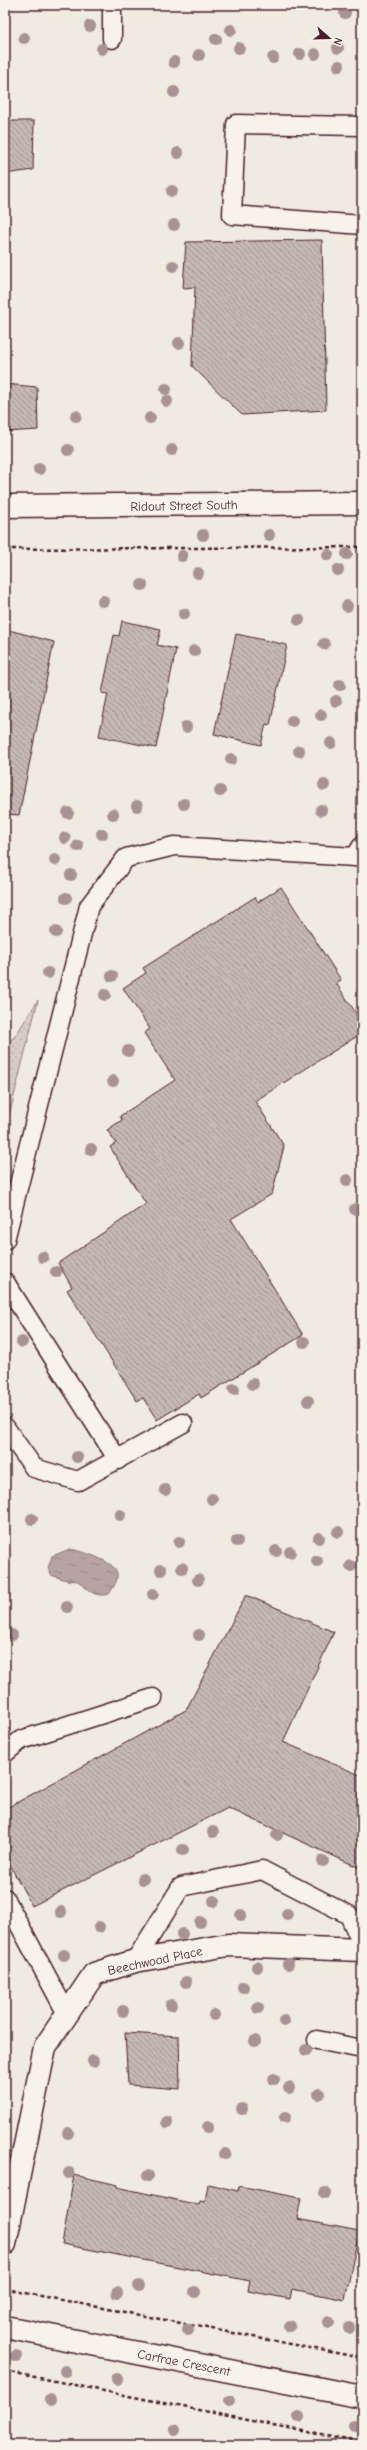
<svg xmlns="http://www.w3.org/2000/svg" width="367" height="2450" font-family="'Comic Neue',sans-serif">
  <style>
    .grass { fill: url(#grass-dots); stroke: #917678 }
    .water { fill: url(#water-ripples); stroke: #8b6f72 }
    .building { fill: url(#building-back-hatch); stroke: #4a1f2b }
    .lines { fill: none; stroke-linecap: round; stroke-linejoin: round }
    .lane-casing { stroke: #4a1f2b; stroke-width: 21 }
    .street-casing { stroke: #4a1f2b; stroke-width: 25 }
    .secondary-casing { stroke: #4a1f2b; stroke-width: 25 }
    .path { stroke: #4a1f2b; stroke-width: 2.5; stroke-dasharray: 4 3; stroke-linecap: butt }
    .lane { stroke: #f7f3e8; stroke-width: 18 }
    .street { stroke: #f7f3e8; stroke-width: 22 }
    .secondary { stroke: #f7f3e8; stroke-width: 22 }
    .tree { fill: #a89292 }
    .labels { text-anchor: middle; stroke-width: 3; stroke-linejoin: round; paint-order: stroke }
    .street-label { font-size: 13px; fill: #4a1f2b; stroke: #f7f3e8 }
  </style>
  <defs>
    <pattern id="grass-dots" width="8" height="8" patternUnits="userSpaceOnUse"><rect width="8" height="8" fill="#d8cdc6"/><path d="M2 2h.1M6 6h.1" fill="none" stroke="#bbb0aa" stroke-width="1.8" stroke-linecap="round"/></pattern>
    <pattern id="water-ripples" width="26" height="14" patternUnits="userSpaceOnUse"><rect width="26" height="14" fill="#b7a4a2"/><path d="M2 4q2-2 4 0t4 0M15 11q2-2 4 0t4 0" fill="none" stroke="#978584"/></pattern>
    <pattern id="building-back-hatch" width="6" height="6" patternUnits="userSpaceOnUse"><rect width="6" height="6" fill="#c6b8b3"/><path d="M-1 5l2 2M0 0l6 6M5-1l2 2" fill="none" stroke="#a39592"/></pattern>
  </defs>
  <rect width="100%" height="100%" fill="#f0ebe0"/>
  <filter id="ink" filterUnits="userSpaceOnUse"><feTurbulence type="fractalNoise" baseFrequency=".025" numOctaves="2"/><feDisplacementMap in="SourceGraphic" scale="8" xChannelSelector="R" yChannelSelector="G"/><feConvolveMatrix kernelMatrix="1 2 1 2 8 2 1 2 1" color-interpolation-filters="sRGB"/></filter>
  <g filter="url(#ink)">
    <polygon class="grass" points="38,1000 5,1132 5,1046 16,1035"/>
    <path class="water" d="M70,1549C81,1551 115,1561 117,1573C118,1581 113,1588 109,1594C95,1598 88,1590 78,1581L66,1580L51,1575L48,1568L52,1556Z"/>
    <g class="building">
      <polygon points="5,121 34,121 33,170 5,174"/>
      <polygon points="322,240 326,410 242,415 192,366 195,287 183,288 186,242"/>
      <polygon points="5,384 37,387 38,430 5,432"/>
      <polygon points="122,621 161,629 157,645 176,649 156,748 99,736 108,694 102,693 114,635 119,636"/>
      <polygon points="5,629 54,642 19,815 5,814"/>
      <polygon points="236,634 287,645 270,725 266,724 261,745 214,734"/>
      <polygon points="281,887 341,980 336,983 362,1022 362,1033 255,1101 284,1146 272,1194 231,1219 303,1335 201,1398 199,1394 157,1420 143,1398 137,1401 67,1290 72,1287 58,1263 146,1204 110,1147 116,1143 107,1130 122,1120 120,1116 175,1080 144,1033 150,1029 123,988 146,973 143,968 255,897 258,902"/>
      <polygon points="246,1595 334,1632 283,1742 362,1776 362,1869 228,1808 32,1906 5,1856 5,1809 186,1710"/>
      <polygon points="125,2033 179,2036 180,2089 128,2085"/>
      <polygon points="74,2175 118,2185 117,2187 199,2205 200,2201 205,2202 208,2184 238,2191 239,2186 301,2198 297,2219 359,2231 345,2300 292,2289 290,2299 248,2291 250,2281 62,2244"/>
    </g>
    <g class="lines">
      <g class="lane-casing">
        <g id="lane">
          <polyline points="112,5 112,39"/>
          <polyline points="362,126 236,124 232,215 362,225"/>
          <polyline points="5,1240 89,906 126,858 174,846 355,857 362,846"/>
          <polyline points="5,1282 118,1460"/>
          <polyline points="5,1427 34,1468 78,1481 183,1423"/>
          <polyline points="5,1753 21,1740 153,1698"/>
          <polyline points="5,1898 67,2014"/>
          <polyline points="135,1961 181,1887 262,1870 349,1915 362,1944"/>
          <polyline points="317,2040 362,2049"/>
        </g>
      </g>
      <g class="street-casing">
        <polyline id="street" points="5,2244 45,2047 94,1974 135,1961 228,1945 362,1950"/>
      </g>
      <g class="secondary-casing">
        <g id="secondary">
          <polyline points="5,506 362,503"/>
          <polyline points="5,2327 362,2397"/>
        </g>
      </g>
      <g class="path">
        <polyline points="5,549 362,547"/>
        <polyline points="5,2289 362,2358"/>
        <polyline points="5,2371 362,2443"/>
      </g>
      <use href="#lane" class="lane"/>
      <use href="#street" class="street"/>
      <use href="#secondary" class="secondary"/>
    </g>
    <g class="tree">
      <circle cx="345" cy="13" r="6"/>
      <circle cx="90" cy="26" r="6"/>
      <circle cx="231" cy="30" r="6"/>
      <circle cx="24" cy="38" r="6"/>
      <circle cx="216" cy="39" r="6"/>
      <circle cx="239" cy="48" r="6"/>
      <circle cx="338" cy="48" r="6"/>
      <circle cx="102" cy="49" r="6"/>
      <circle cx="300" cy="54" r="6"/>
      <circle cx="315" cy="54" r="6"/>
      <circle cx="199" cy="55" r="6"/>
      <circle cx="273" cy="58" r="6"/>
      <circle cx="174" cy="62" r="6"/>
      <circle cx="339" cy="66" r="6"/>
      <circle cx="174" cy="92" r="6"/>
      <circle cx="178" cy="153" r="6"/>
      <circle cx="172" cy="191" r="6"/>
      <circle cx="174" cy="225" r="6"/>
      <circle cx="173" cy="266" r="6"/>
      <circle cx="179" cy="343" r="6"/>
      <circle cx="166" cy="389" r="6"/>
      <circle cx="167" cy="401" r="6"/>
      <circle cx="76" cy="416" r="6"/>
      <circle cx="150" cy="418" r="6"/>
      <circle cx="68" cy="450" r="6"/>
      <circle cx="172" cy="450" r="6"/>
      <circle cx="39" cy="469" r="6"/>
      <circle cx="203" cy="535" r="6"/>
      <circle cx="269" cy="535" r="6"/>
      <circle cx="347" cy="554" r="6"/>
      <circle cx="328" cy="555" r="6"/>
      <circle cx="182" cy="556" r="6"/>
      <circle cx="338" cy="570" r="6"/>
      <circle cx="198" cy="573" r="6"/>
      <circle cx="142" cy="585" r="6"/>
      <circle cx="103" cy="601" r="6"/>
      <circle cx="347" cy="606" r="6"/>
      <circle cx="184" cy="614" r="6"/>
      <circle cx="299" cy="620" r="6"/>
      <circle cx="324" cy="644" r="6"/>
      <circle cx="194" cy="651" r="6"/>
      <circle cx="340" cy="685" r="6"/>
      <circle cx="336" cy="701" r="6"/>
      <circle cx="321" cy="715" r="6"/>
      <circle cx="292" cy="721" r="6"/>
      <circle cx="186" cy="727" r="6"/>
      <circle cx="331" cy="743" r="6"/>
      <circle cx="299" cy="751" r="6"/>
      <circle cx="231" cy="759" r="6"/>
      <circle cx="324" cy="785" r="6"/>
      <circle cx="220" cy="791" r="6"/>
      <circle cx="184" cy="804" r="6"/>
      <circle cx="137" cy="806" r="6"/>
      <circle cx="321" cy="810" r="6"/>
      <circle cx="68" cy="813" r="6"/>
      <circle cx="113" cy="814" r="6"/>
      <circle cx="102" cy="834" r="6"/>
      <circle cx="65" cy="838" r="6"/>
      <circle cx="78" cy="846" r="6"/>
      <circle cx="55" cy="860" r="6"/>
      <circle cx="71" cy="875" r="6"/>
      <circle cx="66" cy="898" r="6"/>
      <circle cx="56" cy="932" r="6"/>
      <circle cx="48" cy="973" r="6"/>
      <circle cx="112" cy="976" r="6"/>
      <circle cx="105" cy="995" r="6"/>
      <circle cx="128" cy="1051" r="6"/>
      <circle cx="113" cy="1081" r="6"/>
      <circle cx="91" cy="1149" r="6"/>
      <circle cx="347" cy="1180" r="6"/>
      <circle cx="355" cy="1209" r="6"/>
      <circle cx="43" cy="1257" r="6"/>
      <circle cx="56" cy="1272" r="6"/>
      <circle cx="22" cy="1342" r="6"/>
      <circle cx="304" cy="1342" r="6"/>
      <circle cx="253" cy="1384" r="6"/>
      <circle cx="234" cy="1389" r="6"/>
      <circle cx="308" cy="1401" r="6"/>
      <circle cx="77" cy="1457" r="6"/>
      <circle cx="165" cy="1490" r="6"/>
      <circle cx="212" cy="1499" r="6"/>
      <circle cx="120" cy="1515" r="6"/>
      <circle cx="32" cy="1519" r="6"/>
      <circle cx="338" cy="1532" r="6"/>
      <circle cx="319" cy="1538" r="6"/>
      <circle cx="237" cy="1541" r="6"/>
      <circle cx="179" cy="1542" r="6"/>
      <circle cx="276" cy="1551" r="6"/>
      <circle cx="290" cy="1552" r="6"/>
      <circle cx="317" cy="1561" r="6"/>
      <circle cx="351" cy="1566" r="6"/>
      <circle cx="182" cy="1568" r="6"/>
      <circle cx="161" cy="1570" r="6"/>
      <circle cx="198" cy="1580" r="6"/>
      <circle cx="153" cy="1594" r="6"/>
      <circle cx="67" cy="1607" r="6"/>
      <circle cx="12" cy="1635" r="6"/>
      <circle cx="199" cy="1635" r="6"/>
      <circle cx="213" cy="1832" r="6"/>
      <circle cx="277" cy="1835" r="6"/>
      <circle cx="183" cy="1850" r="6"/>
      <circle cx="323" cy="1861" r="6"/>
      <circle cx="143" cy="1879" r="6"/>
      <circle cx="214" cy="1901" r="6"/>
      <circle cx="61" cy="1912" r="6"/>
      <circle cx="287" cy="1914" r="6"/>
      <circle cx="241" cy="1915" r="6"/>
      <circle cx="200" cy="1922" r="6"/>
      <circle cx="99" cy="1927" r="6"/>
      <circle cx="182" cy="1934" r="6"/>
      <circle cx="64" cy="1955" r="6"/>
      <circle cx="288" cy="1964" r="6"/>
      <circle cx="257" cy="1967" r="6"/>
      <circle cx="186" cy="1982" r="6"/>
      <circle cx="243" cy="1987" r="6"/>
      <circle cx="171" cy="2005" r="6"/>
      <circle cx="258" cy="2008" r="6"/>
      <circle cx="123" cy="2011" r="6"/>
      <circle cx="214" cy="2015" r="6"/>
      <circle cx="284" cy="2021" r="6"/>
      <circle cx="255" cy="2041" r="6"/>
      <circle cx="306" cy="2050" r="6"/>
      <circle cx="93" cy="2061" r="6"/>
      <circle cx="274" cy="2079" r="6"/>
      <circle cx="289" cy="2088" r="6"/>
      <circle cx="319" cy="2094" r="6"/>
      <circle cx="242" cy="2109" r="6"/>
      <circle cx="285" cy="2117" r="6"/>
      <circle cx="167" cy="2122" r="6"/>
      <circle cx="208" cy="2127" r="6"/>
      <circle cx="68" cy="2133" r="6"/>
      <circle cx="225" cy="2154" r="6"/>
      <circle cx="69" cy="2173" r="6"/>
      <circle cx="148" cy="2176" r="6"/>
      <circle cx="325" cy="2193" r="6"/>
      <circle cx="139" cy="2286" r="6"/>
      <circle cx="195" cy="2292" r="6"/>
      <circle cx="117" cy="2293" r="6"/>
      <circle cx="329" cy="2322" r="6"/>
      <circle cx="290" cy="2326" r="6"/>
      <circle cx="349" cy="2328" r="6"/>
      <circle cx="188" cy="2329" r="6"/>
      <circle cx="16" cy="2356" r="6"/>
      <circle cx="65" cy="2371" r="6"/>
      <circle cx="117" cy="2379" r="6"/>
      <circle cx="50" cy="2400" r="6"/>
      <circle cx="230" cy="2401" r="6"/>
      <circle cx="299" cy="2417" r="6"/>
      <circle cx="354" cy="2426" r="6"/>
      <circle cx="175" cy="2430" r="6"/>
    </g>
  </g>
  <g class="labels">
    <g class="street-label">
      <text transform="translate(184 505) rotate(-1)" y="5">Ridout Street South</text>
      <text transform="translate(155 1960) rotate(-12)" y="5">Beechwood Place</text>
      <text transform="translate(184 2362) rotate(11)" y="5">Carfrae Crescent</text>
    </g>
  </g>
  <rect width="367" height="2450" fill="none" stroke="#f7f3e8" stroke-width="20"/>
  <rect x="10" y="10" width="347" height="2430" fill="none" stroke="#4a1f2b" stroke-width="1.5" filter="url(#ink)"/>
  <g transform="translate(329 38) rotate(110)" stroke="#f7f3e8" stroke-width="3" paint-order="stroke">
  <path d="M0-3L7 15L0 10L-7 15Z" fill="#4a1f2b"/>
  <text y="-6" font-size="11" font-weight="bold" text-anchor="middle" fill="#4a1f2b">N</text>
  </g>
</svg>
